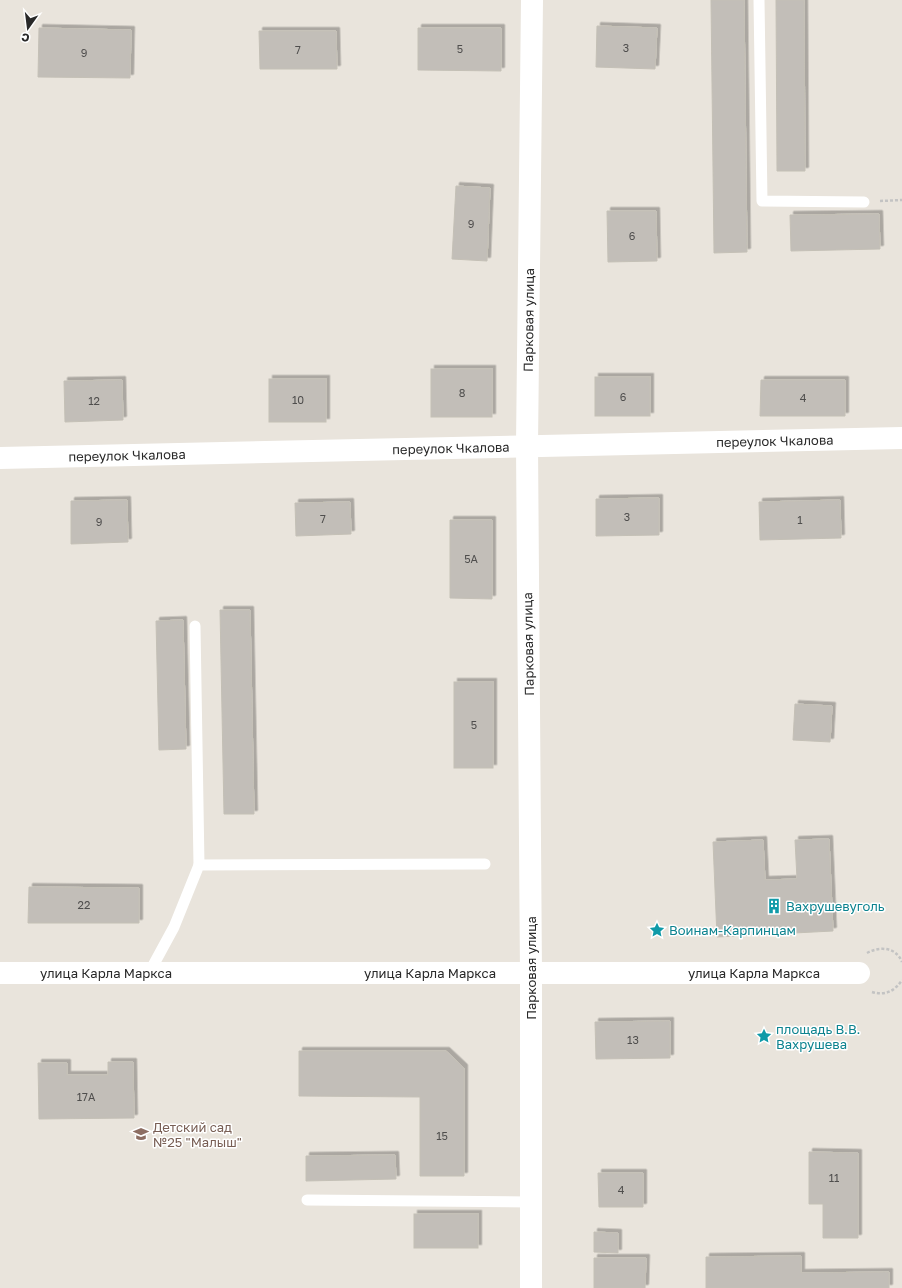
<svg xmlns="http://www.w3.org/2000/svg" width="902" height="1288" font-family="'Golos Text',sans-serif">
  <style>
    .building { fill: #c2beb8; stroke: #c4c0b6; filter: url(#shadow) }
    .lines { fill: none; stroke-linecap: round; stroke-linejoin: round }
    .path { stroke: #c3c3c3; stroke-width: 2.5; stroke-dasharray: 3 2; stroke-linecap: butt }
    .service { stroke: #fff; stroke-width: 11 }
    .minor { stroke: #fff; stroke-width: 22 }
    .labels { text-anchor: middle; stroke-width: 3; stroke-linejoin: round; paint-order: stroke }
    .number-label { font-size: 11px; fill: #4f4e4d }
    .street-label { font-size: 13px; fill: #292929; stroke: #fff }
    .culture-label { font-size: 13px; fill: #0d838f; stroke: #fff; text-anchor: start }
    .education-label { font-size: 13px; fill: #785e54; stroke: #fff; text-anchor: start }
  </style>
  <defs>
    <filter id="shadow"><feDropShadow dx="3.5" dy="-3.5" stdDeviation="0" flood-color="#0004"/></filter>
  </defs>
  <rect width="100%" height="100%" fill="#e9e4dc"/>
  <g class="building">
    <polygon points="711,0 744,0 747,252 714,253"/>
    <polygon points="776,0 804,0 805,171 777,171"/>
    <polygon points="597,26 657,28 655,69 596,67"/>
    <polygon points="39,28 131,30 130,78 38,77"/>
    <polygon points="418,28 501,28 501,71 418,70"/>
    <polygon points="259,31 336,31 337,69 260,69"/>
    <polygon points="456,186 490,188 487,261 452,259"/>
    <polygon points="607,211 656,211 657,261 608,262"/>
    <polygon points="879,214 880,249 791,251 790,215"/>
    <rect x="431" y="369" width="61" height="48"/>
    <rect x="595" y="377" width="55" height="39"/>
    <rect x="269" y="379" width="57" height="43"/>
    <polygon points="122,380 123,420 65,422 64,381"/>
    <polygon points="761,380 845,380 845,416 760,416"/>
    <polygon points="659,498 659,535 596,536 596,499"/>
    <polygon points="127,500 128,542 71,544 71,501"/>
    <polygon points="840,500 841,538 760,540 759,502"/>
    <polygon points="350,502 351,534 296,536 295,503"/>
    <polygon points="450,520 492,520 492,599 450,598"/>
    <polygon points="220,610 250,610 254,814 224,814"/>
    <polygon points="183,620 186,749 159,750 156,621"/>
    <rect x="454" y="682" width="39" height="86"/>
    <polygon points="795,704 832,706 830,742 793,740"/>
    <polygon points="829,839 833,931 717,937 713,842 763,840 765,880 797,879 795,840"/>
    <polygon points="29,887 139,888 139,923 28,923"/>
    <polygon points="670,1021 670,1058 596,1059 595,1022"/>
    <polygon points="299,1051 446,1051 464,1068 464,1176 420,1176 420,1097 299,1096"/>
    <polygon points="108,1062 133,1062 134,1118 39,1119 38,1063 67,1063 67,1075 108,1075"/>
    <polygon points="809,1152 858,1153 858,1238 823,1238 823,1204 809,1204"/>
    <polygon points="395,1155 396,1179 306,1181 306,1156"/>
    <polygon points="598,1173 643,1173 643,1207 599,1207"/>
    <rect x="414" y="1214" width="64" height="34"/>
    <polygon points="594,1232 618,1233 618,1253 594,1252"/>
    <polygon points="801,1256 801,1273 889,1272 889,1288 706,1288 706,1257"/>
    <polygon points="594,1258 646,1258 645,1288 594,1288"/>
  </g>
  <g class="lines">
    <g class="path">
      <polyline points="880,201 902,200"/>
      <path d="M867,953C880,946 896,947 902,962"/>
      <path d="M872,992C885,996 895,991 902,980"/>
    </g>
    <g class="service">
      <polyline points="759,0 762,201 864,202"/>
      <polyline points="195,626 199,865"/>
      <polyline points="149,973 174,927 199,865 485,864"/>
      <polyline points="307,1200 531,1202"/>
    </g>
    <g class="minor">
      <path id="s1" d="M0,458L902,438"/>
      <path id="s2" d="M0,973H859"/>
      <path id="s3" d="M531,1288V973L527,445L532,0"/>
    </g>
  </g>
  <defs>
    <g id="building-bare" transform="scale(1.2)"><path d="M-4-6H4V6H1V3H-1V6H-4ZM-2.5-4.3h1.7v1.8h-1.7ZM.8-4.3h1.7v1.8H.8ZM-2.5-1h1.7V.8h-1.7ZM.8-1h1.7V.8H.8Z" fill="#0f9aa8" stroke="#fff" stroke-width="2.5" paint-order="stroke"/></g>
    <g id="sight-bare" transform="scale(1.2)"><path d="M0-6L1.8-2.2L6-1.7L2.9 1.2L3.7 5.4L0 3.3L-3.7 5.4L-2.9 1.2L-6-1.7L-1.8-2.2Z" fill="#0f9aa8" stroke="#fff" stroke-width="2.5" paint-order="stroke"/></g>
    <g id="school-bare" transform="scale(1.2)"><path d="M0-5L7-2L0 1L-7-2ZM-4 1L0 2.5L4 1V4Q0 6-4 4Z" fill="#8d6e63" stroke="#fff" stroke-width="2.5" paint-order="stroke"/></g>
  </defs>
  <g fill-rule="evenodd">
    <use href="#building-bare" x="774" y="906"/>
    <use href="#sight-bare" x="657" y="930"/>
    <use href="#sight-bare" x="764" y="1036"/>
    <use href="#school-bare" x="141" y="1134"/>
  </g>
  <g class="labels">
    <g class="number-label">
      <text x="626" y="52">3</text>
      <text x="460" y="53">5</text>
      <text x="298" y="54">7</text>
      <text x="84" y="57">9</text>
      <text x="471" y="228">9</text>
      <text x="632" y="240">6</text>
      <text x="462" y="397">8</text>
      <text x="623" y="401">6</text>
      <text x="803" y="402">4</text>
      <text x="298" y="404">10</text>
      <text x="94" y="405">12</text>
      <text x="627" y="521">3</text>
      <text x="323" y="523">7</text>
      <text x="800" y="524">1</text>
      <text x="99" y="526">9</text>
      <text x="471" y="563">5А</text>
      <text x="474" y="729">5</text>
      <text x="84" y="909">22</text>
      <text x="633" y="1044">13</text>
      <text x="86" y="1101">17А</text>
      <text x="442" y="1140">15</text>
      <text x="834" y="1182">11</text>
      <text x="621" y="1194">4</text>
    </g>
    <g class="street-label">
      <text dy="5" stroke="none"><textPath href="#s3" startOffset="968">Парковая улица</textPath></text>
      <text dy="5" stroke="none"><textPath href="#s1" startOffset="775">переулок Чкалова</textPath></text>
      <text dy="5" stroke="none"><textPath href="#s1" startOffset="451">переулок Чкалова</textPath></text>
      <text dy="5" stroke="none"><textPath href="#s1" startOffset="127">переулок Чкалова</textPath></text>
      <text transform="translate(528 644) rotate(-91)" y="5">Парковая улица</text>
      <text transform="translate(531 968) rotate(-90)" y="5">Парковая улица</text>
      <text dy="5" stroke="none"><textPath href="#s2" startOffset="106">улица Карла Маркса</textPath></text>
      <text dy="5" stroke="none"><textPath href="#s2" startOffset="430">улица Карла Маркса</textPath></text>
      <text dy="5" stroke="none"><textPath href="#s2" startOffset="754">улица Карла Маркса</textPath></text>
    </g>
    <g class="culture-label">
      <text x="786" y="911">Вахрушевуголь</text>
      <text x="669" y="935">Воинам-Карпинцам</text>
      <text x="776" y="1034">площадь В.В.<tspan x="776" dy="15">Вахрушева</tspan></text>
    </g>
    <g class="education-label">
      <text x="153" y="1132">Детский сад<tspan x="153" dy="15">№25 "Малыш"</tspan></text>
    </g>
  </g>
  <g transform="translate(28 28) rotate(194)" stroke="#ffffff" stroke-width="3" paint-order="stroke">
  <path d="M0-3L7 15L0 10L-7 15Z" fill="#292929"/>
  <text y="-6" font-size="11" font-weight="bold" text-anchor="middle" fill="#292929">С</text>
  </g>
</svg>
